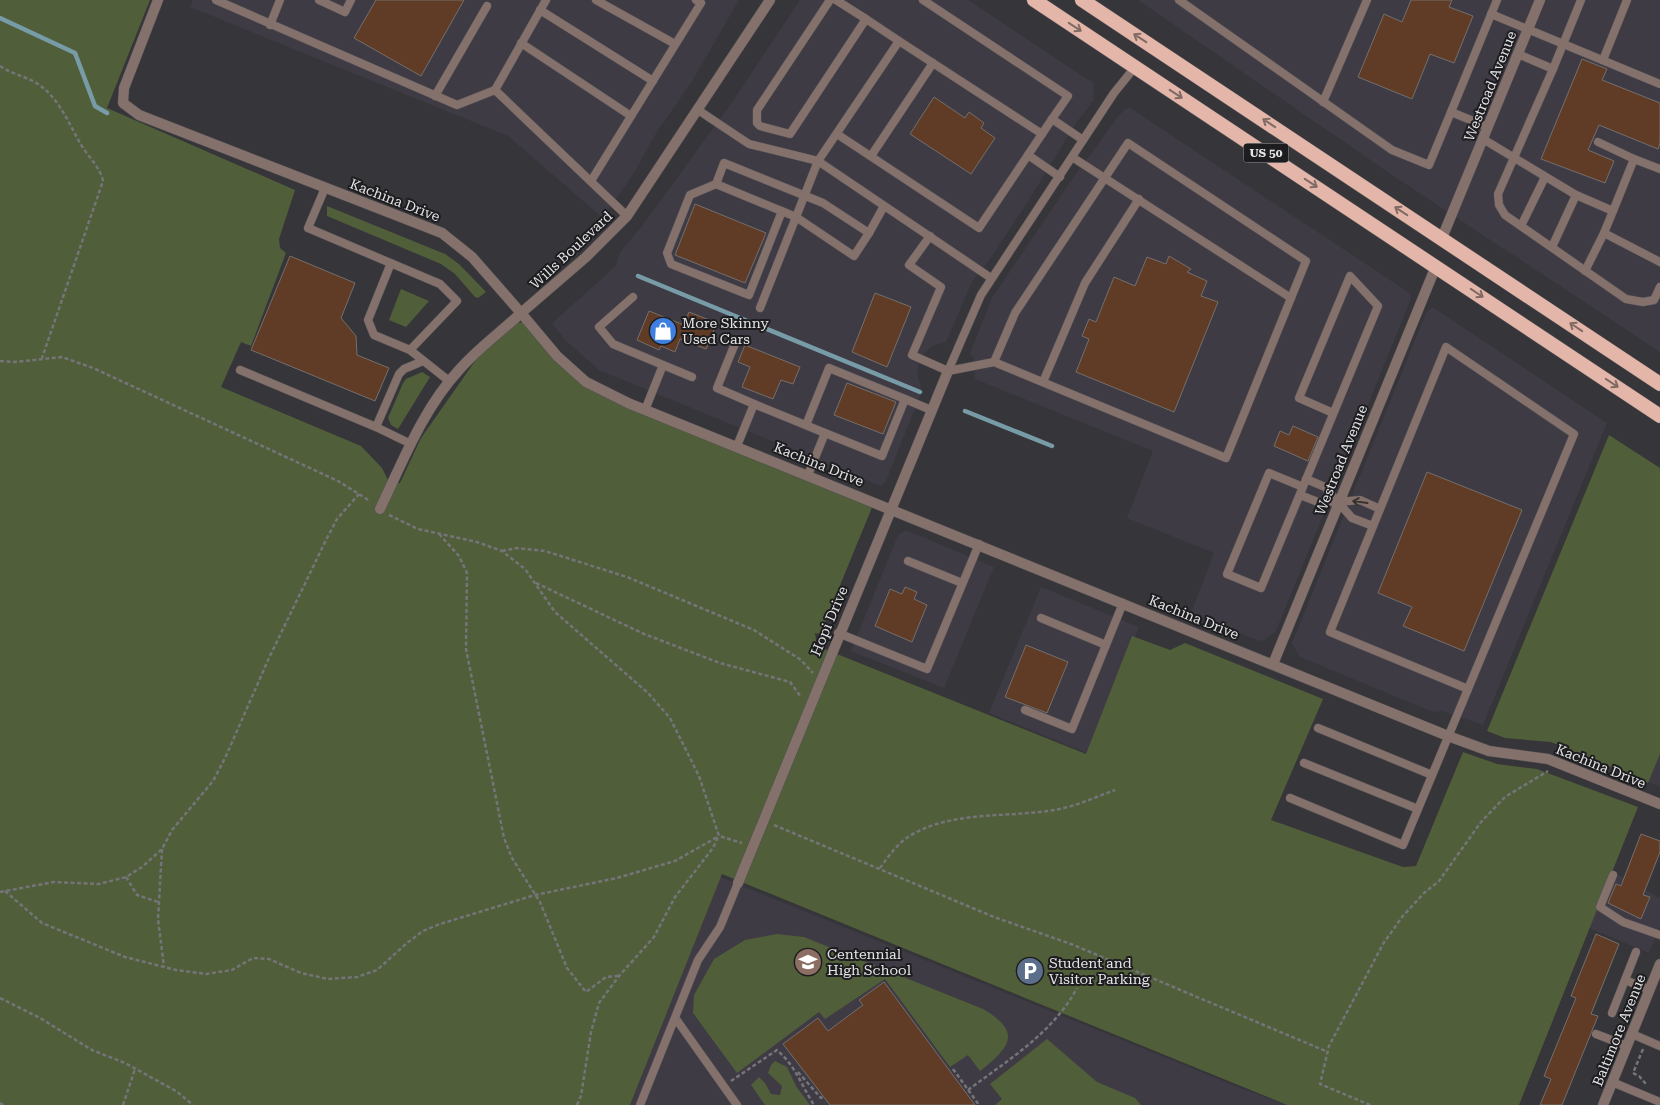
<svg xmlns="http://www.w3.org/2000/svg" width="1660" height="1105" font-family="'Roboto Serif',serif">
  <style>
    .built { fill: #3e3b45 }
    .green { fill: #515e3a }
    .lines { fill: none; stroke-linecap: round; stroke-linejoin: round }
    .stream { stroke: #779ca7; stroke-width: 4.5 }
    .building { fill: #603c26; stroke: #746f6c }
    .service-casing { stroke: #525155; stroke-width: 9 }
    .minor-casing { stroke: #525155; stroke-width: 11 }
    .tertiary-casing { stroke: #525155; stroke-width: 11 }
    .trunk-casing { stroke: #525155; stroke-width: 15 }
    .path { stroke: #757478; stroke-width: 2.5; stroke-dasharray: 4 2.5; stroke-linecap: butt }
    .service { stroke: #85716b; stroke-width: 8 }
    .minor { stroke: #85716b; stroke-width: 10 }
    .tertiary { stroke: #85716b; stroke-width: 10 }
    .trunk { stroke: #e4b6a9; stroke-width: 14 }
    .oneway { stroke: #806a64 }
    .oneway2 { stroke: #373232 }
    .labels { text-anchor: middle; stroke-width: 4; stroke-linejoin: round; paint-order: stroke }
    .shield { fill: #1d1d1f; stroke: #a8a8aa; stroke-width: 1 }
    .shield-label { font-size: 12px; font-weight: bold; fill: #e4e3e6 }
    .street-label { font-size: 14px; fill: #e4e3e6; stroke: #1d1d1f }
    .poi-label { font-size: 14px; fill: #e4e3e6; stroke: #1d1d1f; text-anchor: start }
  </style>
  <rect width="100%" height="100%" fill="#363539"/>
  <g class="built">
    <polygon points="193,0 739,0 691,83 658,130 635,171 603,218 508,136 190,7"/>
    <polygon points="800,0 968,0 1093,83 1094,100 1076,123 1027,203 990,259 972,282 946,342 934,345 922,355 917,371 921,388 920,396 886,481 881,486 599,370 565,340 552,323 616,266 620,252 642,226 733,101"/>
    <polygon points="1138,0 1660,0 1660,352 1395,177"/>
    <polygon points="1129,107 1411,294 1410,301 1276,631 1264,640 1259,641 1191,613 1214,553 1127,518 1153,451 975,379 974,358 970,353 992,298 1070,182 1120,114"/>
    <polygon points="1432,307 1607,423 1483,725 1442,711 1433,712 1300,657 1292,643 1426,313"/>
    <polygon points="906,530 994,567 944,688 851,651 898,535"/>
    <polygon points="1041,587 1139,627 1087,753 989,713"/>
    <polygon points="1660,754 1660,787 1648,782"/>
    <polygon points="1612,871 1660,898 1660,926 1649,953 1589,928"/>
    <polygon points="720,877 1243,1089 1286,1105 630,1105"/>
  </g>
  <g class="green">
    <polygon points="0,0 150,0 107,108 295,190 279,239 280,248 286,253 251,346 241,342 221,387 361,446 382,468 389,482 400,483 421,438 480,354 515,323 525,322 592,383 873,505 820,634 815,633 817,646 1086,754 1132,636 1170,650 1185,643 1323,699 1271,820 1403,867 1416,866 1463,752 1497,764 1537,769 1638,807 1519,1105 1287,1105 722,874 630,1105 0,1105"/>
    <polygon points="327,206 445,254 459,264 486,292 478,298 475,297 455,274 441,264 327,216"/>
    <polygon points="401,289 429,301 406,327 389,320"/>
    <polygon points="422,372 430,377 398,429 391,425 388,418 403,383 406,379"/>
    <polygon points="1609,435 1660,468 1660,754 1648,783 1551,742 1505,738 1487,731"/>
    <path d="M777,934L804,937L983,1009C1022,1032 1011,1047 980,1071L968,1055L950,1067L885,979L825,1019L819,1012L737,1073L693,1013L694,995L714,959L745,940Z"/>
    <polygon points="1047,1039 1097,1082 1135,1098 1141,1105 995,1105 1002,1099 990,1084"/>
    <polygon points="775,1061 787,1067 796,1086 810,1105 765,1105 751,1085 759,1077 765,1083 771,1094 780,1095 782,1086 768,1073 771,1065"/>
  </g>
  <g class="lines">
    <g class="stream">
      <polyline points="0,18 75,53 95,106 107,113"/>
      <polyline points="638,276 920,392"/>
      <polyline points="965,411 1052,446"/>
    </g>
  </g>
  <g class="building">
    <polygon points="376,0 464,0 421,76 354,38"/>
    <polygon points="1411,0 1452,0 1449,7 1473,16 1454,63 1430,54 1412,99 1358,77 1384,14 1402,22"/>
    <polygon points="1582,59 1607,69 1602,80 1660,103 1660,143 1658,149 1599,125 1588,150 1614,161 1605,183 1541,159"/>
    <polygon points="934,97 965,118 969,112 984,123 981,128 995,138 971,174 910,134"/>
    <polygon points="695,204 766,233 745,283 675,255"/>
    <polygon points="290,256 355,283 341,318 356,336 357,355 389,368 375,401 251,350"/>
    <polygon points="1169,256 1191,269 1187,272 1207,281 1201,296 1218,302 1174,412 1076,372 1089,339 1082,336 1089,319 1096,322 1114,277 1135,286 1147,257 1166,264"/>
    <polygon points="875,293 911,307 887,367 852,352"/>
    <polygon points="649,311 684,325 689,312 717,323 706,349 680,339 675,352 661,346 659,350 637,340"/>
    <polygon points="745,345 800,367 793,384 781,380 773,399 742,387 750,367 738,362"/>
    <polygon points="847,383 896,402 883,434 834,415"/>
    <polygon points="1293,426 1318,437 1308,461 1274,446 1280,431 1289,435"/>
    <polygon points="1427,472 1522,510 1464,651 1403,626 1412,607 1378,593"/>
    <polygon points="905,587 917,592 914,599 927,605 912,642 875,626 890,589 902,594"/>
    <polygon points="1026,645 1068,662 1047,713 1005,697"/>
    <polygon points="1641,834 1660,841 1660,852 1643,895 1650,897 1641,919 1608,903 1616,884 1621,886"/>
    <polygon points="1596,934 1619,944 1591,1014 1598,1016 1562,1105 1540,1105 1551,1079 1544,1076 1576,998 1571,996"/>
    <polygon points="884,982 975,1105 830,1105 783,1044 818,1018 828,1031 863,1005 859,1000"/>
  </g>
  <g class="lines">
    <g class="service-casing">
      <g id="service">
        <polyline points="216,0 457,105 495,90"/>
        <polyline points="319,0 345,12 351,0"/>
        <polyline points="546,0 495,90 627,216"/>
        <polyline points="596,0 675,44"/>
        <polyline points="830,0 757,110 757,123 760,126 790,134 866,19 899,41"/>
        <polyline points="836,0 866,19"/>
        <polyline points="923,0 1068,96 1052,119"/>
        <polyline points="1179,0 1392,150 1429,165 1451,112 1488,127"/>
        <polyline points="540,10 653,81"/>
        <polyline points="1491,14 1660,84"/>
        <polyline points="270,25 280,0"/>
        <polyline points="521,43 631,116"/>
        <polyline points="1518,54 1553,69 1498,194 1499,205 1505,215 1626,299 1643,302 1654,300 1660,287"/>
        <polyline points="1603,60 1627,0"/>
        <polyline points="1553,69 1581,0"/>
        <polyline points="435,96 487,6"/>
        <polyline points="1323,102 1367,0"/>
        <polyline points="698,110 749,144 818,161 899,41 1042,134 1052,119 1083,140"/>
        <polyline points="1451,112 1497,0"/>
        <polyline points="837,134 979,228 1028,155"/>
        <polyline points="1042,134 1028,155 1060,177"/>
        <polyline points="1483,139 1576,195 1613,211 1604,233 1660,262"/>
        <polyline points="1598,142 1634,159"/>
        <polyline points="871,156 933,63"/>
        <polyline points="591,181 701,3 696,0"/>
        <polyline points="716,184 724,163 823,203 869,233 854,256 796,217 760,308"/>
        <polyline points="325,188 308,228 440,284 457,301 410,350 374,335 368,320 391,263"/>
        <polyline points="782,211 749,295 671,264 667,253 690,195 716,184 796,217 818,161 991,278"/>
        <polyline points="1613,211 1634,159 1660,169"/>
        <polyline points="1521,226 1545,177"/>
        <polyline points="869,233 884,206"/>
        <polyline points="930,236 909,265 941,287 912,355 948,371 994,362 1226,458 1291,298 1072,157"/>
        <polyline points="1552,247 1576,195"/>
        <polyline points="1585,271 1604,233"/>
        <polyline points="633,297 599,327 613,344 663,365 645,410"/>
        <polyline points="736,341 717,388 754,404"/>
        <polygon points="1446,347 1574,434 1468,689 1330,632"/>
        <polyline points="410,350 449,381"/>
        <polyline points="994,362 1015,313 1128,143 1306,261 1291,298"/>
        <polyline points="663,365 692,377"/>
        <polyline points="240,370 376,427"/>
        <polyline points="948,371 981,295 1114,93 1135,67"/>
        <polyline points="1043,382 1085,283 1139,199"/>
        <polyline points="806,425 829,368 905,399"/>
        <polyline points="411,444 376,427 399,374 404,369 423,361"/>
        <polyline points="737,446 754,404 825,433"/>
        <polyline points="808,475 825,433 882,456 905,399 931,410"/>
        <polyline points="1303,487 1269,473 1227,574 1261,588 1378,306 1350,276 1299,398 1333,413"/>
        <polyline points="1300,495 1318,502 1338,502 1325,487 1306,479"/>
        <polyline points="1338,502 1360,500 1380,509"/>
        <polyline points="1338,502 1352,518 1373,526"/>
        <polyline points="908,561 962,583"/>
        <polyline points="1041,618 1106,645"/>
        <polyline points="838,633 927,669 979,544"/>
        <polyline points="1025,710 1072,729 1123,603"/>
        <polyline points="1318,728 1432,775"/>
        <polyline points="1304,763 1418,809"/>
        <polyline points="1290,798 1403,845 1468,689"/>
        <polyline points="1613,875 1600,907 1623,922 1660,935"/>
        <polyline points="1636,952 1625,980 1650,990"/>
        <polyline points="1612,1013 1625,980"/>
        <polyline points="676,1019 737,1105"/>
        <polyline points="1596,1034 1627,1046"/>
        <polyline points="1632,1034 1660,1046"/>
        <polyline points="1612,1082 1660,1102"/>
        <polyline points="640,1105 698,960 720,927 738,883"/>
      </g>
    </g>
    <g class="minor-casing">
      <g id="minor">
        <path d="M158,0L124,88L123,103L139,115L442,233L472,257L521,313C501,332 477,349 459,370C423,409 403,461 380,509"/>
        <polyline points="1442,238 1540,0"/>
        <polyline points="1273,664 1436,266"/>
        <polyline points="738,883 948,371"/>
      </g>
    </g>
    <g class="tertiary-casing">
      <g id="tertiary">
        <polyline points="770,0 627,216 586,257 521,313 557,356 586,382 628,403 1448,736 1489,751 1548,759 1660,804"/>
        <polyline points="1603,1105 1660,964"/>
      </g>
    </g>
    <g class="trunk-casing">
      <g id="trunk">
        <polyline points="1034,0 1660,416"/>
        <polyline points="1082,0 1660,384"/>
      </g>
    </g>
    <g class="path">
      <path d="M0,66C13,75 30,77 42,87C60,101 68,122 79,141C86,155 100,166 103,181L42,358"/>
      <polyline points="0,361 15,362 62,357 93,368 338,481 370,501"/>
      <polyline points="389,515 418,529 477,542 502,551 525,569 555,612 648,693 670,718 699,776 719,836 742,843"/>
      <polyline points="439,534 459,556 467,573 466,649 504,838 512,858 540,902 567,968 586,992 606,977 619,976"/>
      <polyline points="502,551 517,548 545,551 627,577 754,630 801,660 813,673"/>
      <polyline points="536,583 644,634 720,663 790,682 801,697"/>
      <polyline points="774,825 994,917 1071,944 1328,1052"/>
      <polyline points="162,849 158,919 164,967"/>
      <path d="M880,868C888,857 897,844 908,837C950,810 1007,818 1054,810C1074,807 1096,797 1115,790"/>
      <polyline points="126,877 137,895 158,902"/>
      <polyline points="5,891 42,923 125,957 176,970 206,974 232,970 253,958 269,959 301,973 328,979 357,977 377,970 407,943 423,931 440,924 535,895 617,878 675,861 719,836"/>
      <polyline points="0,892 54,882 99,884 126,877 142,867 162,849 172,830 213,781 226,756 269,658 326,540 337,519 359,494"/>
      <polyline points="0,998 40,1018 92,1050 125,1063 176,1091 193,1105"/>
      <polyline points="1643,1049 1633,1073 1639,1076 1646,1084"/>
      <polyline points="953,1069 979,1105"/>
      <polyline points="798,1072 821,1098 823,1096"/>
      <path d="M731,1081L777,1050C797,1068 800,1083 814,1105"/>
      <path d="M968,1090C1008,1060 1053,1033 1077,988"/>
      <polyline points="0,1103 3,1105"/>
      <polyline points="123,1105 135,1069"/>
      <polyline points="577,1105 581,1096 591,1032 599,1003 619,976 654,937 675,897 713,848 718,837"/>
      <polyline points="1370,1105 1320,1084 1329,1046 1383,944 1402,917 1424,893 1439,881 1481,822 1505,797 1548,771"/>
    </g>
    <use href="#service" class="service"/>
    <use href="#minor" class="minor"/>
    <use href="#tertiary" class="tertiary"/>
    <use href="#trunk" class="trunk"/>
  </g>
  <defs><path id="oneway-shaft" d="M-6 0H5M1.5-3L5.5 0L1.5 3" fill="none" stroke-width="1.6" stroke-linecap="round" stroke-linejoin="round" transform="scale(1.25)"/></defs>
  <g class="oneway">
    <use href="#oneway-shaft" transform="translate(1075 27) rotate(33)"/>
    <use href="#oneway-shaft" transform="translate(1140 38) rotate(-147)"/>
    <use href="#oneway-shaft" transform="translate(1176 94) rotate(33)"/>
    <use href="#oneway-shaft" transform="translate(1269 123) rotate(-146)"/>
    <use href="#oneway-shaft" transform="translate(1311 183) rotate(33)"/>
    <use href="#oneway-shaft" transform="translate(1401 211) rotate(-147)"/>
    <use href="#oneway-shaft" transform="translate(1477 293) rotate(34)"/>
    <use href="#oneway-shaft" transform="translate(1576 327) rotate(-146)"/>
    <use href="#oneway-shaft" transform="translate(1612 383) rotate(34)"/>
  </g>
  <use class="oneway2" href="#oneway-shaft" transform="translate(1360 502) rotate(-172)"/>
  <defs>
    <g id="shop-disc" transform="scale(1.4375)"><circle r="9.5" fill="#3f7fe0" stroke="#1d1d1f"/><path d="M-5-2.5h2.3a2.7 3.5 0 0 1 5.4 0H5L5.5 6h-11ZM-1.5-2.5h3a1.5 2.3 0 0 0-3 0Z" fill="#fff"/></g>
    <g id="school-disc" transform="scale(1.4375)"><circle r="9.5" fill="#8d6e63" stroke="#1d1d1f"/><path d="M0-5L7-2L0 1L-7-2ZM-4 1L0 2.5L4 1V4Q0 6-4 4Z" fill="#fff"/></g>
    <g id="parking-disc" transform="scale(1.4375)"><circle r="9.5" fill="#5c6f8a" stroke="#1d1d1f"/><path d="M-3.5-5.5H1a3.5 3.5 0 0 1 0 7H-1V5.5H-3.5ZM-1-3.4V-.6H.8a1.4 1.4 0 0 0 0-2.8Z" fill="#fff"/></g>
  </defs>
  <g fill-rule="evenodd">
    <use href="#shop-disc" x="663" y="331"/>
    <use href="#school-disc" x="808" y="962"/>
    <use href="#parking-disc" x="1030" y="971"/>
  </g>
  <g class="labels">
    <rect class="shield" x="1243.5" y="143.5" width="45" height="19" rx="4"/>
    <g class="shield-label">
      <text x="1266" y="157">US 50</text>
    </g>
    <g class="street-label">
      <text transform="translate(1490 86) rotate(-68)" y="5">Westroad Avenue</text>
      <text transform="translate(395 200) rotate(21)" y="5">Kachina Drive</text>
      <text transform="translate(571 250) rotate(-43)" y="5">Wills Boulevard</text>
      <text transform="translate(1341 460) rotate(-68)" y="5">Westroad Avenue</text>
      <text transform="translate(819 464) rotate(22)" y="5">Kachina Drive</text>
      <text transform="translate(1194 617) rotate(22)" y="5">Kachina Drive</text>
      <text transform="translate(829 621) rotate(-67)" y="5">Hopi Drive</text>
      <text transform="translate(1601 766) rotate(22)" y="5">Kachina Drive</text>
      <text transform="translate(1619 1030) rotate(-68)" y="5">Baltimore Avenue</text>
    </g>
    <g class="poi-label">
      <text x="682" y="328">More Skinny<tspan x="682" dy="16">Used Cars</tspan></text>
      <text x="827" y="959">Centennial<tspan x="827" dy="16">High School</tspan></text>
      <text x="1049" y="968">Student and<tspan x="1049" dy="16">Visitor Parking</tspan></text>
    </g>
  </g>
</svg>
